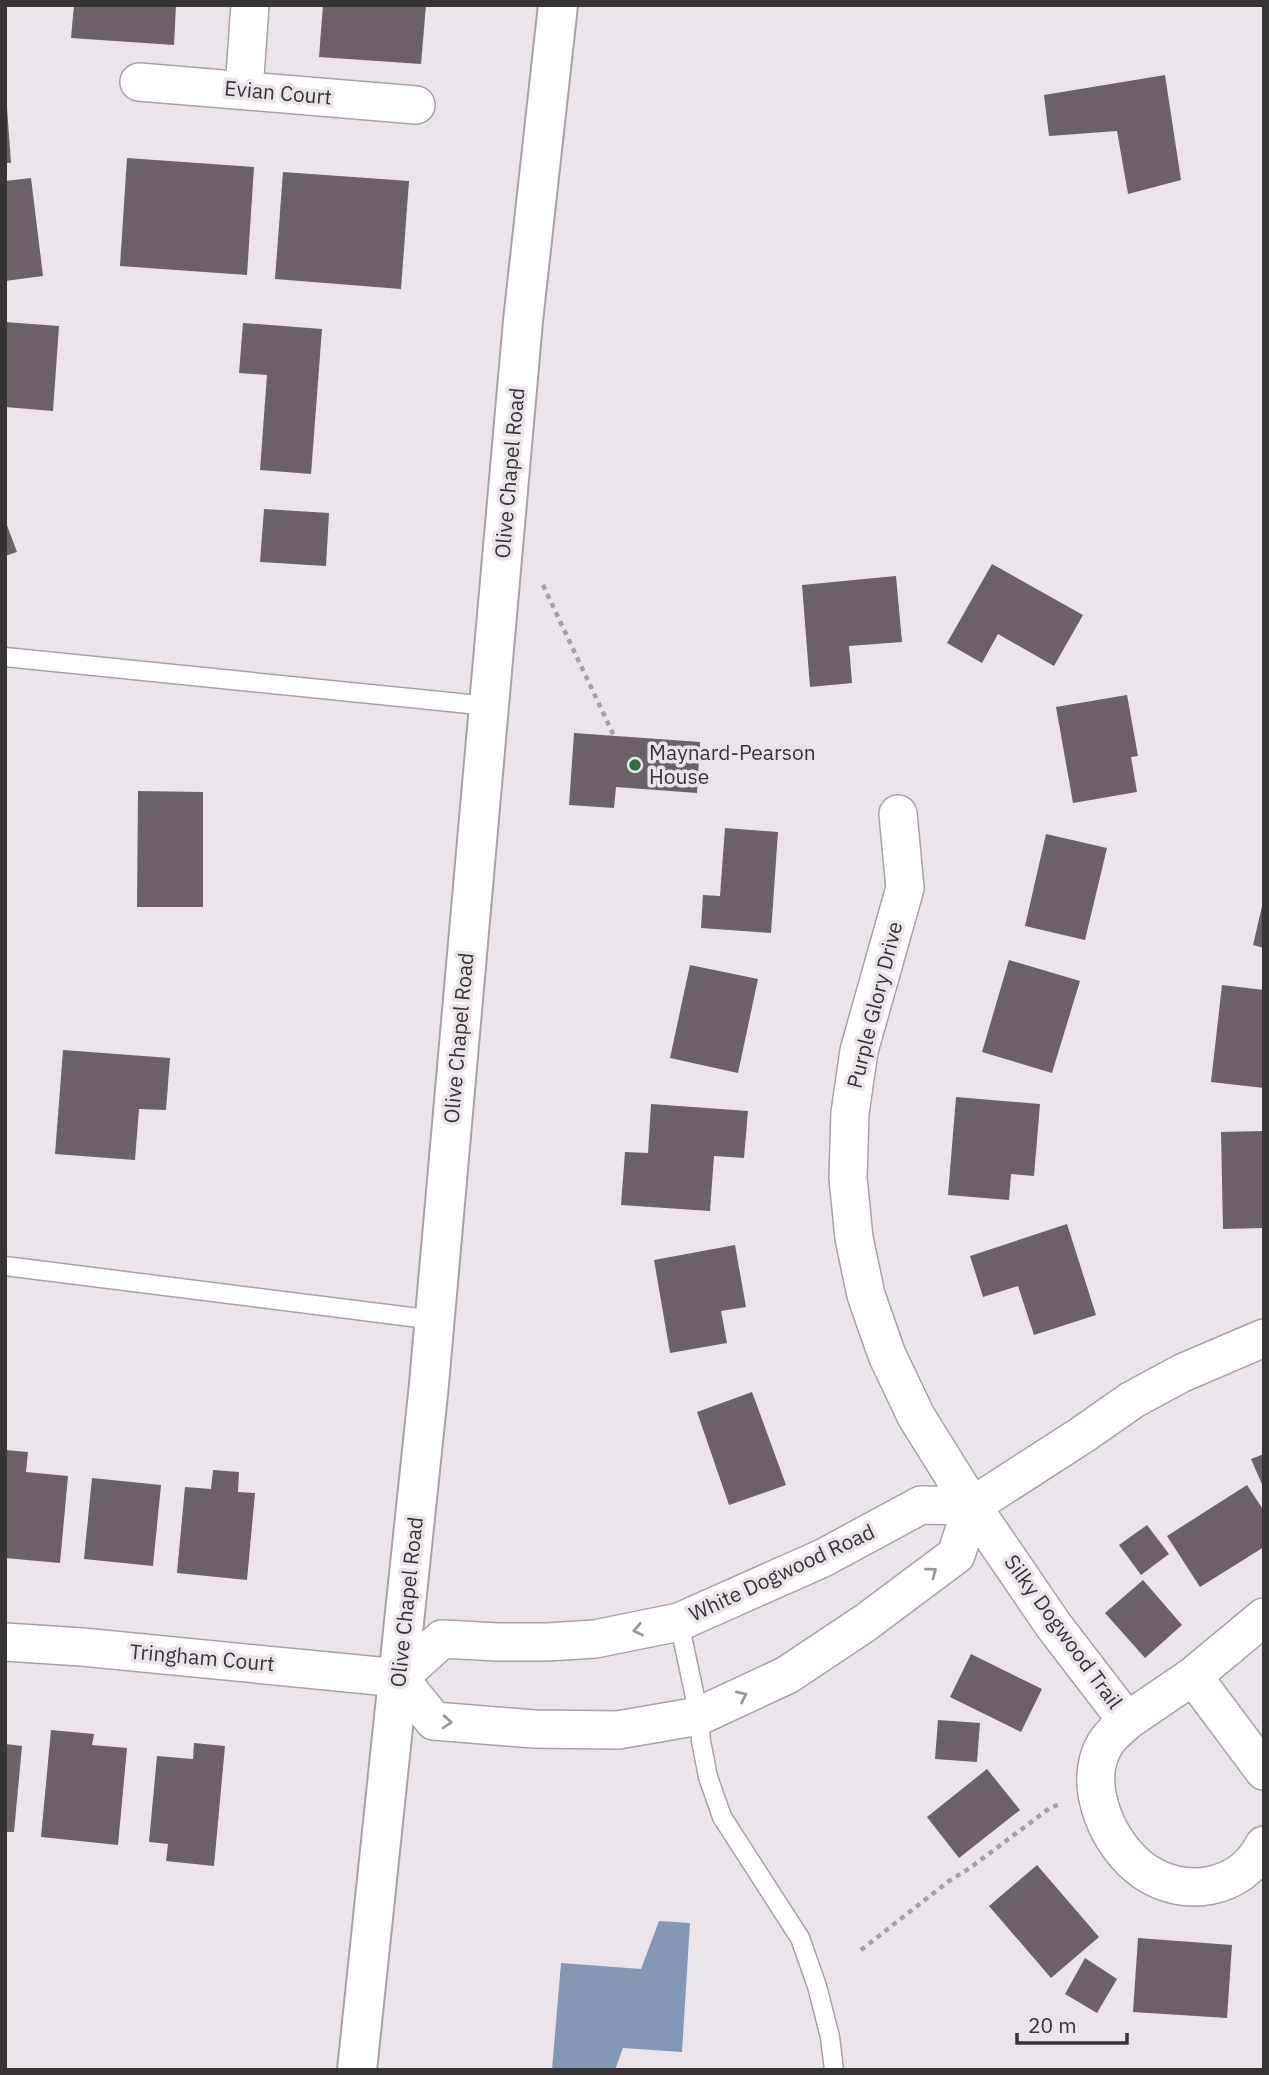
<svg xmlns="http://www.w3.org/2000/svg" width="1269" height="2075" font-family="'IBM Plex Sans',sans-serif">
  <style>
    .water { fill: #8398b4 }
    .building { fill: #6a6268 }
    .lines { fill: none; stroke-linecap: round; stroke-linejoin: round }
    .lane-casing { stroke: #a9a1a8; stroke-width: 21 }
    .street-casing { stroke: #a9a1a8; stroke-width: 40 }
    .secondary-casing { stroke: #a9a1a8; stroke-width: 42 }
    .path { stroke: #a6a0a5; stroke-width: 4.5; stroke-dasharray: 5 5; stroke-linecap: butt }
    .lane { stroke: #fff; stroke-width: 18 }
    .street { stroke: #fff; stroke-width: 37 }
    .secondary { stroke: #fff; stroke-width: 38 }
    .oneway { stroke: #9b9a9a }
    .poi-dot { fill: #29713e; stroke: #ece4eb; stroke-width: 2.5 }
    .labels { text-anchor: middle; stroke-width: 7; stroke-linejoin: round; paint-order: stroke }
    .street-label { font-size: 21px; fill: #373436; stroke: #ece4eb }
    .poi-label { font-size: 21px; fill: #373436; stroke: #ece4eb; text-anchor: start }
  </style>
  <rect width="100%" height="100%" fill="#ece4eb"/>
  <polygon class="water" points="659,1921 690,1923 682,2052 623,2048 615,2070 552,2070 561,1963 641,1969"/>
  <g class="building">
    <polygon points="74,5 176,5 174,45 71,38"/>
    <polygon points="323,5 426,5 421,64 319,57"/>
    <polygon points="1165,75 1181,180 1128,194 1117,131 1049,136 1044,95"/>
    <polygon points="5,108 7,108 11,163 5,163"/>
    <polygon points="127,158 254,167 247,275 120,266"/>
    <polygon points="283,172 409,181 401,289 275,279"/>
    <polygon points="31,178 43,276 5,281 5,181"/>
    <polygon points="5,322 59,326 53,411 5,407"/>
    <polygon points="243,323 322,329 311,474 260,470 267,375 239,373"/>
    <polygon points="264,509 329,513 326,566 260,562"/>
    <polygon points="5,520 17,552 5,556"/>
    <polygon points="992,564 1083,615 1054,666 998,634 982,663 947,643"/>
    <polygon points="896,576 902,642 849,646 852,683 810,687 802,585"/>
    <polygon points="1127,695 1138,756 1131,757 1137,792 1073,803 1056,707"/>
    <polygon points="574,733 700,742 697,793 616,787 614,808 569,805"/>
    <polygon points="138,791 203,792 203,907 137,907"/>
    <polygon points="725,828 778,832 771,933 701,928 703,895 720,896"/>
    <polygon points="1046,834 1107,848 1085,940 1025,926"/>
    <polygon points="1263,902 1264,902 1264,948 1253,945"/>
    <polygon points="1009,960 1080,981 1052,1073 982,1052"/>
    <polygon points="690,965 758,979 738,1073 670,1058"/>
    <polygon points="1222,985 1264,990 1264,1088 1211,1082"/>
    <polygon points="63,1050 170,1058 166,1110 139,1109 135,1160 55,1154"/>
    <polygon points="956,1097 1040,1104 1034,1176 1011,1174 1009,1200 948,1195"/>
    <polygon points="651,1104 748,1111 744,1158 714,1156 710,1211 621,1205 625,1152 648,1153"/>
    <polygon points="1264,1131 1264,1228 1223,1229 1221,1132"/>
    <polygon points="1067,1224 1096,1315 1034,1335 1018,1286 983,1297 970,1256"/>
    <polygon points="735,1245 746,1307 721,1311 727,1343 670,1353 654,1260"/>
    <polygon points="752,1392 786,1485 729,1505 697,1412"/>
    <polygon points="5,1450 28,1452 26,1472 68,1476 60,1563 5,1558"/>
    <polygon points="1264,1454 1264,1489 1251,1459"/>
    <polygon points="213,1470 239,1472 238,1492 255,1493 247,1580 177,1573 185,1487 211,1489"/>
    <polygon points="92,1478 161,1485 153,1566 84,1559"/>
    <polygon points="1247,1485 1264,1511 1264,1547 1200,1587 1167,1536"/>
    <polygon points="1147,1525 1169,1554 1141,1575 1119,1545"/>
    <polygon points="1143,1580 1182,1625 1145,1658 1105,1613"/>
    <polygon points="971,1654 1042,1689 1021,1732 950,1697"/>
    <polygon points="938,1720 980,1723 977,1762 935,1759"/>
    <polygon points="51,1730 94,1734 92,1745 127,1748 118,1845 41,1837"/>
    <polygon points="194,1743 225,1746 214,1866 166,1861 168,1844 149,1842 157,1756 193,1759"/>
    <polygon points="5,1744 22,1746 14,1832 5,1832"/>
    <polygon points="987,1769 1020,1810 959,1858 927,1817"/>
    <polygon points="1037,1865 1099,1937 1051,1978 989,1906"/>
    <polygon points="1138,1938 1232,1945 1227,2018 1133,2012"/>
    <polygon points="1085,1958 1117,1979 1097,2013 1065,1994"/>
  </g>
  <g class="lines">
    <g class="lane-casing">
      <g id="lane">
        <polyline points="5,657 489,706"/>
        <polyline points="5,1266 435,1320"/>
        <polyline points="679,1622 699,1716 701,1741 708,1777 722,1817 800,1938 817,1986 830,2037 834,2070"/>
      </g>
    </g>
    <g class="street-casing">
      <g id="street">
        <polyline points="139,82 416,105"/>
        <polyline points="244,90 250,5"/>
        <polyline points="898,814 905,888 859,1051 850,1113 848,1178 854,1238 866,1295 887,1355 916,1416 972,1506 1054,1626 1127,1721 1193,1676 1264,1617"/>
        <polyline points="5,1642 82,1647 399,1678"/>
        <polyline points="1193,1676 1264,1771"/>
        <polyline points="399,1678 442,1639 498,1642 547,1642 595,1639 679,1622 823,1558 921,1505 972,1506 1082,1435 1132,1400 1182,1373 1264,1338"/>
        <polyline points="399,1678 434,1721 534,1729 618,1730 699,1716 787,1675 865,1623 956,1555 972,1506"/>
        <path d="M1127,1721C1120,1728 1110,1735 1105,1744C1081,1784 1108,1846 1144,1871C1184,1899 1241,1890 1264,1845"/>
      </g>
    </g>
    <g class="secondary-casing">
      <polyline id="secondary" points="357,2070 429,1384 523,321 558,5"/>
    </g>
    <g class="path">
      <polyline points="543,585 614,736"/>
      <polyline points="861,1950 949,1881 970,1868 1050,1808 1062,1803"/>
    </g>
    <use href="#lane" class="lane"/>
    <use href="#street" class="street"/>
    <use href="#secondary" class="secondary"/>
  </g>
  <defs><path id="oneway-chevron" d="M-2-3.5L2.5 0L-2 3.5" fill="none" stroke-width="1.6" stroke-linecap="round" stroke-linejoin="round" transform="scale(1.75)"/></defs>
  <g class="oneway">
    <use href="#oneway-chevron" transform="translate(932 1572) rotate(-37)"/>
    <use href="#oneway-chevron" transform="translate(638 1630) rotate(169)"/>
    <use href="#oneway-chevron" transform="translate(742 1696) rotate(-25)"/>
    <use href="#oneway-chevron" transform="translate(447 1722) rotate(4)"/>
  </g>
  <circle class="poi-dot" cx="635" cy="765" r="7"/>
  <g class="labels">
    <g class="street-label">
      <text transform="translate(278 93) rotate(5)" y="7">Evian Court</text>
      <text transform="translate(510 473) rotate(-85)" y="7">Olive Chapel Road</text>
      <text transform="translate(875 1005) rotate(-76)" y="7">Purple Glory Drive</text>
      <text transform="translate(459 1038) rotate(-85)" y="7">Olive Chapel Road</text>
      <text transform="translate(782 1573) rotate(-25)" y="7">White Dogwood Road</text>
      <text transform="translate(407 1602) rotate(-84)" y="7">Olive Chapel Road</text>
      <text transform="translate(1063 1632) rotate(54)" y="7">Silky Dogwood Trail</text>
      <text transform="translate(202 1658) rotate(5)" y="7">Tringham Court</text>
    </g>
    <g class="poi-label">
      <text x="649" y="760">Maynard-Pearson<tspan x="649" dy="24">House</tspan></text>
    </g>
  </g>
  <rect width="1269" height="2075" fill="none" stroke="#373436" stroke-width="14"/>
  <path d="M1017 2033v10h110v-10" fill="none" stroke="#373436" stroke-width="3.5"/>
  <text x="1028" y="2033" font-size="21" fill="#373436" stroke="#ece4eb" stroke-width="5" paint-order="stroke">20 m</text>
</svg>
